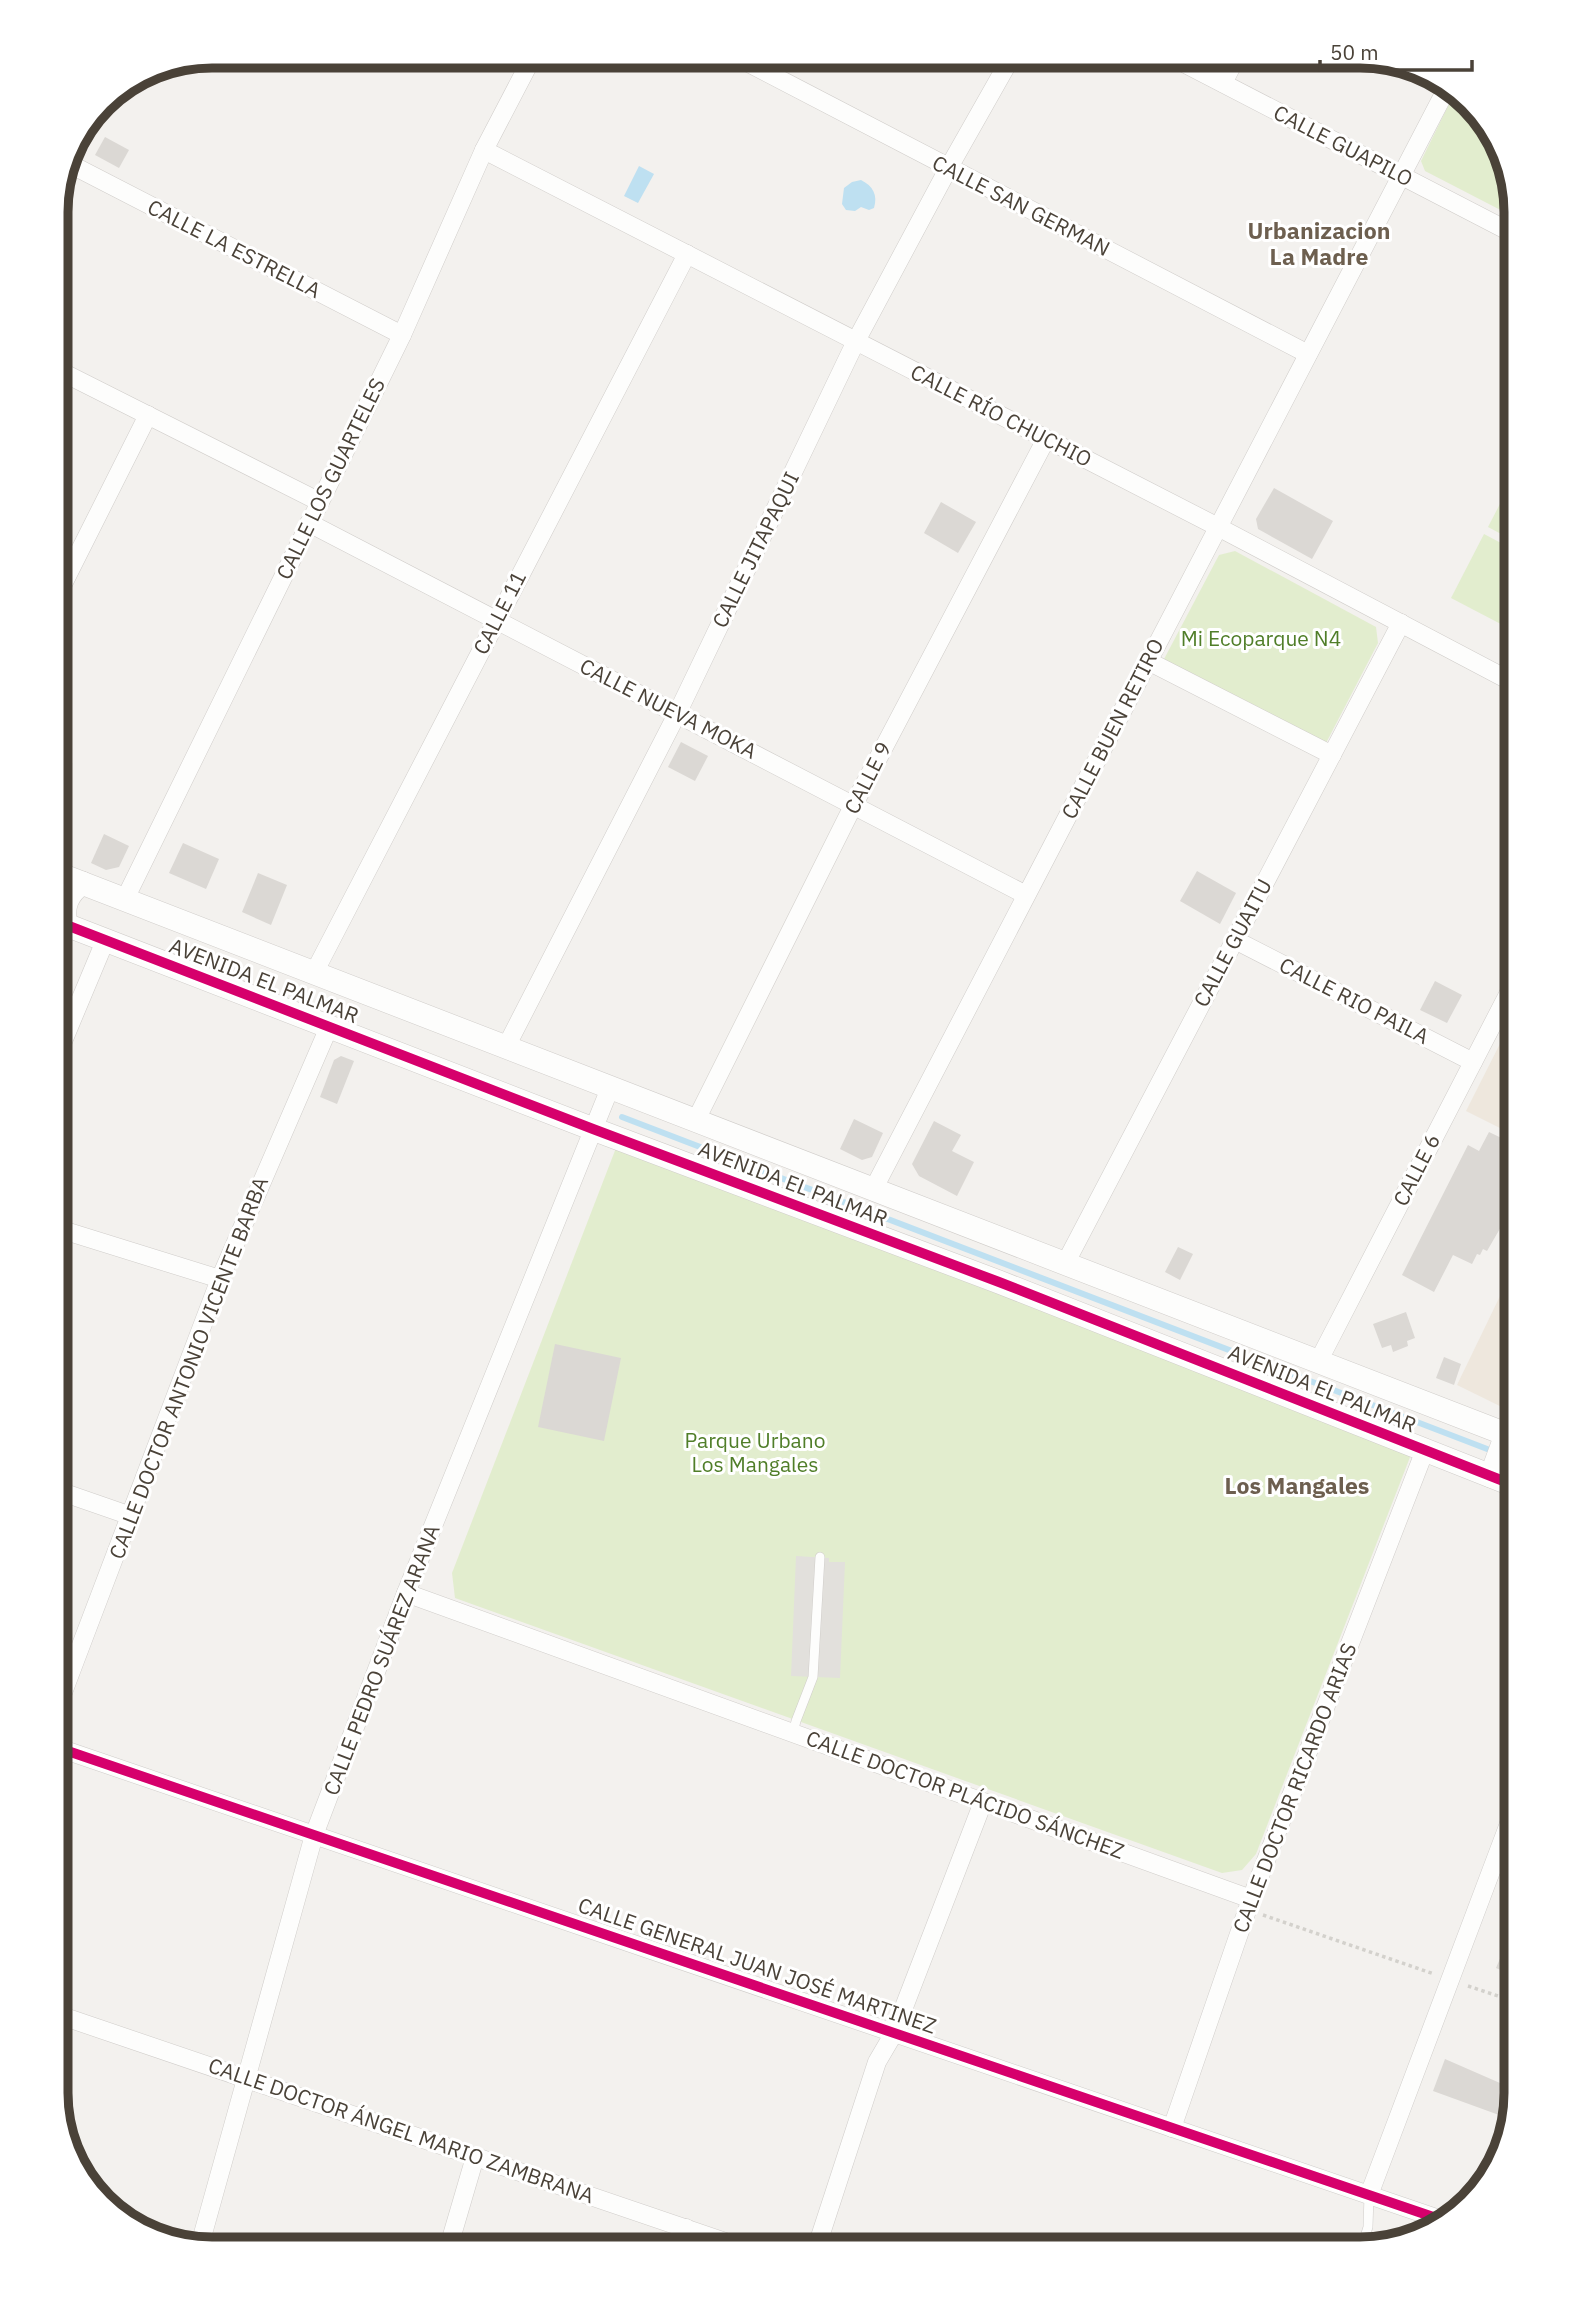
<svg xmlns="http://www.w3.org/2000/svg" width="1572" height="2305" font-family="'IBM Plex Sans',sans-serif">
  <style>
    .education { fill: #eee7dd }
    .green { fill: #e2edce }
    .parking { fill: #e2e0dc }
    .water { fill: #bee0f1 }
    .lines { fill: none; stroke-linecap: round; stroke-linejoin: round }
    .stream { stroke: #bee0f1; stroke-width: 6 }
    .building { fill: #dbd8d4 }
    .service-casing { stroke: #d0cdca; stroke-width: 10 }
    .minor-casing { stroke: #d0cdca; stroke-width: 19 }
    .tertiary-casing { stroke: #d0cdca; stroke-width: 24 }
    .path { stroke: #d3d1cc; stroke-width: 3.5; stroke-dasharray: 3.5 3.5; stroke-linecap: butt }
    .service { stroke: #fdfdfc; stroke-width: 9 }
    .minor { stroke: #fdfdfc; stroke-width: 18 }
    .tertiary { stroke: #fdfdfc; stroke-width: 23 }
    .cycleway-casing { stroke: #fff; stroke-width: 15 }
    .cycleway { stroke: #d6006c; stroke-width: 10 }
    .labels { text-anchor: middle; stroke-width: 6; stroke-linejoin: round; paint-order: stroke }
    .street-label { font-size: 21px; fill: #4a4238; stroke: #fff }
    .park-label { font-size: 21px; fill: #507e29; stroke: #fff }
    .neighbourhood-label { font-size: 23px; font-weight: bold; fill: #6d5f4f; stroke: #fff }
    .rim { fill: none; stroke: #4a4238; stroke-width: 9 }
  </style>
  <rect width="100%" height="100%" fill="#f3f1ee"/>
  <g class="education">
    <polygon points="1516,1012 1516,1136 1466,1111"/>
    <polygon points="1516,1263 1516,1414 1457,1385"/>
  </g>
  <g class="green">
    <polygon points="1455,92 1495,134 1516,218 1425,171 1421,161"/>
    <polygon points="1516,473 1516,542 1488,527"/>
    <polygon points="1484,534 1516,551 1516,632 1451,598"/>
    <polygon points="1235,551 1376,627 1378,643 1325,745 1163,661 1219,555"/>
    <polygon points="616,1148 1006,1294 1412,1452 1256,1854 1242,1870 1222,1873 455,1598 452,1573"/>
  </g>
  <polygon class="parking" points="796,1556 829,1558 829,1562 845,1562 840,1678 791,1676"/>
  <g class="water">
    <polygon points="639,166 654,174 638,203 624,196"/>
    <path d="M861,180C873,186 878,195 874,208L869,210L861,207L855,211L846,210L842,204L844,188L852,182Z"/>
  </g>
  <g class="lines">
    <polyline class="stream" points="622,1117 1495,1452"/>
  </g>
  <g class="building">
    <polygon points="105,137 129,150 119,168 95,155"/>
    <polygon points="1274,488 1333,521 1312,559 1258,529 1256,519"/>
    <polygon points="941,502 976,522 958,553 924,533"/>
    <polygon points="681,742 708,756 695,781 668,767"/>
    <polygon points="104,834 129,846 119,867 106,870 91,863"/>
    <polygon points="183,843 219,859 206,889 169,873"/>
    <polygon points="1197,871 1236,893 1220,924 1180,901"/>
    <polygon points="258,873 287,885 271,925 242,912"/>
    <polygon points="1435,981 1462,995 1447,1023 1420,1010"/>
    <polygon points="341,1056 354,1061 337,1104 320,1097 334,1060"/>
    <polygon points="854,1119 883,1133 872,1157 862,1160 840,1149"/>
    <polygon points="934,1121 961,1135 952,1151 974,1162 957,1196 919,1176 912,1164"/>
    <polygon points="1489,1132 1516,1145 1509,1159 1516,1163 1516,1201 1487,1251 1483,1249 1480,1255 1477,1254 1472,1264 1453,1255 1434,1292 1402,1275 1468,1145 1479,1151"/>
    <polygon points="1178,1247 1193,1254 1180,1280 1165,1272"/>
    <polygon points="1406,1312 1415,1338 1407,1341 1408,1346 1393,1352 1391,1345 1382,1348 1373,1324"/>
    <polygon points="555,1344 621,1358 604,1441 538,1427"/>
    <polygon points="1444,1357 1461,1364 1454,1385 1436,1378"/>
    <polygon points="1516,1921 1516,1977 1496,1968"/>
    <polygon points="1445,2059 1516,2090 1512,2107 1503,2103 1499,2115 1433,2091"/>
  </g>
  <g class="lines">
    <g class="service-casing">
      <g id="service">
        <polyline points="793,1733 796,1721 813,1677 820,1557"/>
        <polyline points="1361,2249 1368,2227 1369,2195"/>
      </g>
    </g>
    <g class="minor-casing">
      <g id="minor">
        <polyline points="735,56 1308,354"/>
        <polyline points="1170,56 1516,235"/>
        <polyline points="1223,83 1237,56"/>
        <polyline points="484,150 1218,527 1516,684"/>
        <polyline points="66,162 402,335"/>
        <polyline points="56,369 320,502"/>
        <polyline points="309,523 1026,895"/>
        <polyline points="56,598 148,415"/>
        <polyline points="1148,661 1332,755"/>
        <polyline points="125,899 402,335 484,150 533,56"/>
        <polyline points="1235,940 1473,1062"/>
        <polyline points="314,973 687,254"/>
        <polyline points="506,1047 677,714 856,341 948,169 1012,56"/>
        <polyline points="56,1058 105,941"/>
        <polyline points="696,1120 853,806 1046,439"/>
        <polyline points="874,1188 1449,84"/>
        <polyline points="56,1228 220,1279"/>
        <polyline points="1065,1264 1401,623"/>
        <polyline points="1318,1362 1516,979"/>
        <polyline points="56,1490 131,1516"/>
        <polyline points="406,1593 1251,1899"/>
        <polyline points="56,1711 220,1279 329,1027"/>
        <polyline points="56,1747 1445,2221"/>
        <polyline points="56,2014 746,2249"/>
        <polyline points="1172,2128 1251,1899 1425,1450"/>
        <polyline points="1369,2195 1516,1805"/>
        <polyline points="199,2248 314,1835 406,1593 610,1088"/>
        <polyline points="448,2249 475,2157"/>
        <polyline points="680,2249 686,2228"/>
        <polyline points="816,2249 877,2062 894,2033 983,1802"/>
      </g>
    </g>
    <g class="tertiary-casing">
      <g id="tertiary">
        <polyline points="56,873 1516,1438"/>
        <polyline points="56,921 593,1129 999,1282 1516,1486"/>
        <path d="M66,924C62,907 67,894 82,883"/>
        <polyline points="1491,1476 1506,1435"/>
      </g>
    </g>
    <g class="path">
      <polyline points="1263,1915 1434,1974"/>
      <polyline points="1468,1986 1516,2002"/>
    </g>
    <use href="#service" class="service"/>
    <use href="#minor" class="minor"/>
    <use href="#tertiary" class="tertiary"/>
    <g class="cycleway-casing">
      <g id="cycleway">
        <polyline points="56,921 593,1129 999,1282 1516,1486"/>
        <polyline points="56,1747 1445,2221"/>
      </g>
    </g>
    <use href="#cycleway" class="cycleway"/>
  </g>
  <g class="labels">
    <g class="street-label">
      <text transform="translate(1343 146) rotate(27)" y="7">CALLE GUAPILO</text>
      <text transform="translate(1021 206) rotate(27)" y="7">CALLE SAN GERMAN</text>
      <text transform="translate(234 249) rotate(27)" y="7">CALLE LA ESTRELLA</text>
      <text transform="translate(1001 416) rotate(27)" y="7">CALLE RÍO CHUCHIO</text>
      <text transform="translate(331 479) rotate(-64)" y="7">CALLE LOS GUARTELES</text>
      <text transform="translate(756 550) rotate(-64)" y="7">CALLE JITAPAQUI</text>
      <text transform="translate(500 613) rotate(-63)" y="7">CALLE 11</text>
      <text transform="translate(668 709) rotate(27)" y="7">CALLE NUEVA MOKA</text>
      <text transform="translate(1113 729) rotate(-63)" y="7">CALLE BUEN RETIRO</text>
      <text transform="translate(868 778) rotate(-63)" y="7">CALLE 9</text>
      <text transform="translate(1233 943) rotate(-62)" y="7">CALLE GUAITU</text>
      <text transform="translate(264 981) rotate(21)" y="7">AVENIDA EL PALMAR</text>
      <text transform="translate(1354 1001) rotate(27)" y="7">CALLE RIO PAILA</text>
      <text transform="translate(1417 1170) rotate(-63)" y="7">CALLE 6</text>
      <text transform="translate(793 1184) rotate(21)" y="7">AVENIDA EL PALMAR</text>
      <text transform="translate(189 1368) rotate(-69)" y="7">CALLE DOCTOR ANTONIO VICENTE BARBA</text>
      <text transform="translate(1322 1389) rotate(22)" y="7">AVENIDA EL PALMAR</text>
      <text transform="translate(382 1660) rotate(-69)" y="7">CALLE PEDRO SUÁREZ ARANA</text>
      <text transform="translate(1295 1788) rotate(-69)" y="7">CALLE DOCTOR RICARDO ARIAS</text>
      <text transform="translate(965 1795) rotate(20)" y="7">CALLE DOCTOR PLÁCIDO SÁNCHEZ</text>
      <text transform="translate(757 1966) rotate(19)" y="7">CALLE GENERAL JUAN JOSÉ MARTINEZ</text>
      <text transform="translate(401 2131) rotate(19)" y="7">CALLE DOCTOR ÁNGEL MARIO ZAMBRANA</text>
    </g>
    <g class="park-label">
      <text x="1261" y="646">Mi Ecoparque N4</text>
      <text x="755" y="1448">Parque Urbano<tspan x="755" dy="24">Los Mangales</tspan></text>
    </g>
    <g class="neighbourhood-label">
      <text x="1319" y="239">Urbanizacion<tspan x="1319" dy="26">La Madre</tspan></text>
      <text x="1297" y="1494">Los Mangales</text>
    </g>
  </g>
  <path d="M0 0H1572V2305H0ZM212 68H1360A144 144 0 0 1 1504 212V2093A144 144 0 0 1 1360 2237H212A144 144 0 0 1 68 2093V212A144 144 0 0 1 212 68Z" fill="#fff" fill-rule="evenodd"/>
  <path class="rim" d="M212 68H1360A144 144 0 0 1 1504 212V2093A144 144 0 0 1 1360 2237H212A144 144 0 0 1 68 2093V212A144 144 0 0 1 212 68Z"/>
  <path d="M1320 60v10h152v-10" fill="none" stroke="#4a4238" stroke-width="3.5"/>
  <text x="1330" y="60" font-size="21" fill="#4a4238" stroke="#ffffff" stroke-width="5" paint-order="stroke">50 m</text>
</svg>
